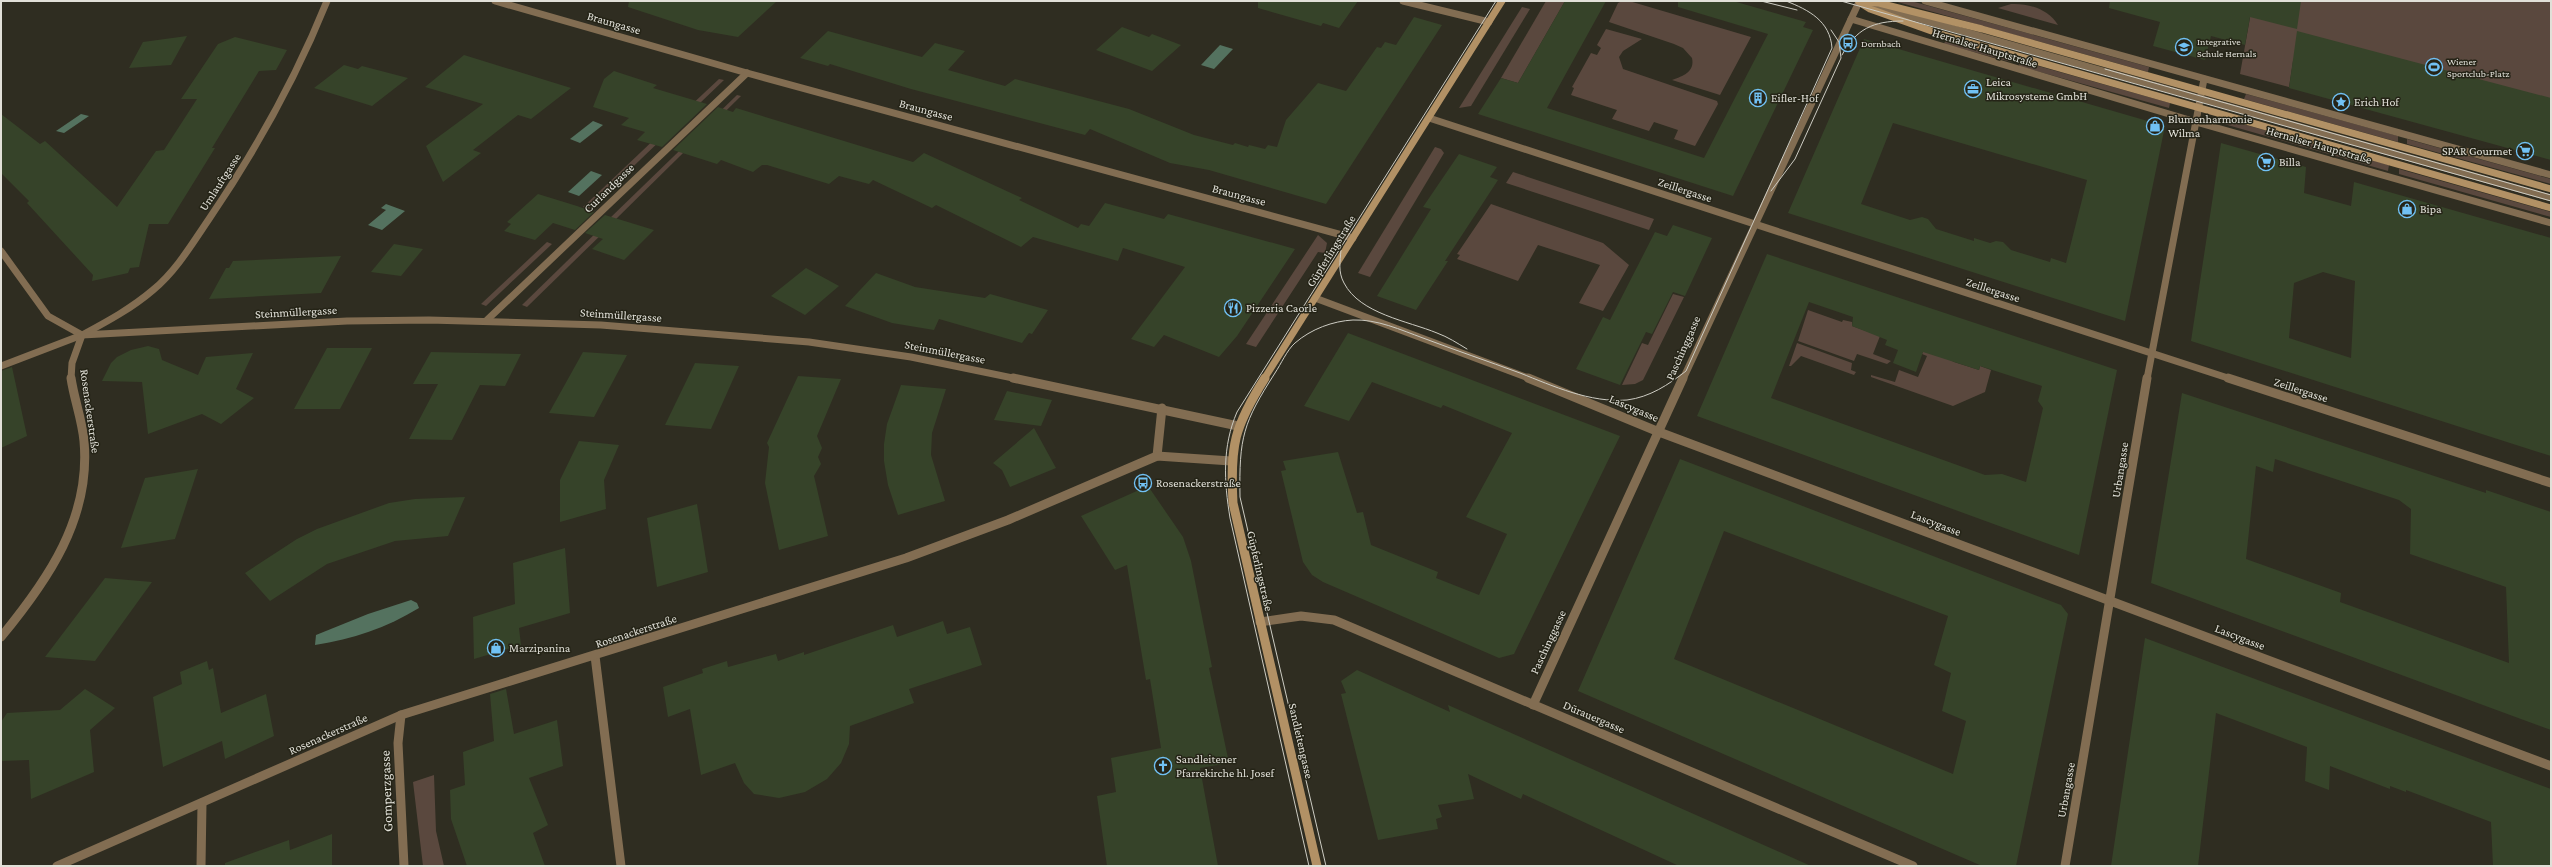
<svg xmlns="http://www.w3.org/2000/svg" width="2552" height="867" font-family="'Crimson Pro',serif">
  <style>
    .green { fill: #5a483e }
    .water { fill: #54725f }
    .building { fill: #364329; fill-rule: evenodd }
    .lines { fill: none; stroke-linecap: round; stroke-linejoin: round }
    .lane-far1 { stroke: #826d52; stroke-width: 7 }
    .lane { stroke: #826d52; stroke-width: 9 }
    .street-far1 { stroke: #826d52; stroke-width: 7 }
    .street { stroke: #826d52; stroke-width: 9 }
    .secondary-far1 { stroke: #b29165; stroke-width: 7 }
    .secondary { stroke: #b29165; stroke-width: 9 }
    .tram { stroke: #cdccc3; stroke-width: 1 }
    .labels { text-anchor: middle; stroke-width: 3; stroke-linejoin: round; paint-order: stroke }
    .far-poi-label { font-size: 10px; fill: #e1e0d8; stroke: #252417; text-anchor: start }
    .street-label { font-size: 12px; fill: #e1e0d8; stroke: #252417 }
    .poi-label { font-size: 12px; fill: #e1e0d8; stroke: #252417; text-anchor: start }
    .near-street-label { font-size: 14px; fill: #e1e0d8; stroke: #252417 }
  </style>
  <rect width="100%" height="100%" fill="#2f2d21"/>
  <g class="green">
    <polygon points="1546,1 1565,1 1518,83 1501,78"/>
    <path d="M1622,1H1629L1751,37L1720,95L1672,80C1683,76 1695,72 1692,58L1683,48L1674,44L1609,22L1618,3Z"/>
    <polygon points="1894,1 1911,1 2149,67 2148,72"/>
    <polygon points="2253,1 2551,1 2551,130 2293,61 2289,87 2240,74"/>
    <path d="M2011,4C2028,3 2048,9 2058,25L1998,8Z"/>
    <polygon points="1522,7 1530,9 1471,106 1459,108"/>
    <polygon points="1606,29 1642,39 1623,51 1619,57 1623,69 1717,101 1718,104 1695,146 1674,139 1678,130 1654,122 1649,131 1612,119 1617,110 1571,95 1574,88 1572,87 1591,53 1597,55 1601,48 1597,45"/>
    <polygon points="1946,39 2012,58 2011,62 1944,44"/>
    <polygon points="2020,61 2170,103 2169,108 2019,66"/>
    <polygon points="719,79 724,80 675,127 670,125"/>
    <polygon points="2246,94 2398,136 2398,142 2244,99"/>
    <polygon points="737,95 741,96 614,221 609,219"/>
    <polygon points="2225,119 2389,165 2388,171 2224,124"/>
    <polygon points="660,134 666,135 589,209 583,207"/>
    <polygon points="2407,139 2551,179 2551,184 2407,144"/>
    <polygon points="1435,147 1441,149 1444,153 1370,277 1358,273"/>
    <polygon points="2399,169 2551,212 2551,217 2399,174"/>
    <polygon points="1513,172 1654,219 1649,230 1506,183"/>
    <polygon points="1491,204 1603,243 1629,265 1603,311 1579,303 1600,265 1538,245 1518,281 1457,259 1460,255 1457,254"/>
    <polygon points="603,226 608,228 527,307 522,305"/>
    <polygon points="1318,235 1327,243 1325,253 1318,252 1256,347 1246,344"/>
    <polygon points="547,242 552,244 486,306 481,304"/>
    <polygon points="1673,294 1684,297 1643,380 1635,384 1622,385 1642,343 1648,345"/>
    <polygon points="1808,310 1842,322 1843,320 1852,322 1852,326 1880,336 1873,354 1891,361 1887,364 1857,354 1854,361 1798,341"/>
    <polygon points="1797,343 1852,363 1851,370 1856,372 1854,375 1801,356 1791,366 1789,366"/>
    <polygon points="1925,347 1954,362 1979,370 1980,366 1991,370 1985,392 1953,406 1871,377 1871,375 1895,382 1899,370 1918,377 1927,356 1922,354"/>
    <polygon points="434,775 436,831 444,866 423,866 413,782"/>
  </g>
  <g class="water">
    <polygon points="1220,45 1233,49 1214,69 1201,65"/>
    <polygon points="81,114 89,116 64,133 56,131"/>
    <polygon points="593,121 603,125 580,143 570,139"/>
    <polygon points="591,171 602,175 579,196 568,192"/>
    <polygon points="386,204 405,211 382,230 368,225 386,210 381,208"/>
    <path d="M411,600L417,603L419,608C386,628 353,639 315,645L316,635L368,614Z"/>
  </g>
  <g class="building">
    <polygon points="629,1 777,1 738,37 698,30 628,7"/>
    <polygon points="1258,1 1358,1 1339,28 1323,23 1321,26 1258,8"/>
    <polygon points="1565,1 1606,1 1547,108 1704,158 1768,34 1678,7 1678,1 1733,1 1806,22 1803,27 1813,30 1733,196 1478,114 1501,78 1518,83"/>
    <polygon points="2110,1 2301,1 2297,29 2250,17 2245,45 2211,36 2205,60 2153,46 2160,22 2109,8"/>
    <polygon points="1414,17 1442,25 1326,204 1209,170 1170,163 1090,129 1085,135 911,89 830,64 828,66 800,58 828,31 922,57 935,43 965,51 948,70 1005,86 1015,79 1129,109 1194,135 1233,145 1235,143 1248,147 1249,145 1265,149 1268,145 1277,147 1286,120 1318,83 1346,91 1377,47 1381,48 1385,42 1396,45"/>
    <polygon points="1122,27 1149,37 1152,34 1181,45 1152,71 1096,50"/>
    <polygon points="2297,31 2551,98 2551,160 2289,88"/>
    <polygon points="187,36 171,65 129,68 143,42"/>
    <polygon points="235,37 287,50 276,70 259,71 212,148 215,148 168,224 149,224 139,267 130,268 128,273 92,281 93,275 27,203 29,201 1,173 1,114 40,144 45,141 117,207 156,151 164,150 197,99 181,99 218,44"/>
    <path d="M1864,39L2165,126L2125,321L1788,213ZM1893,123L2087,180L2066,263L2051,258L2050,262L2011,250L2003,242L1996,241L1990,243L1974,238V241L1936,229L1928,219L1922,217L1910,220L1861,204Z"/>
    <polygon points="464,55 571,88 531,119 518,115 473,150 481,153 443,182 426,146 483,104 425,87"/>
    <polygon points="344,65 358,69 362,66 408,78 372,106 314,88"/>
    <polygon points="614,71 657,85 653,88 707,104 662,147 637,140 645,132 621,125 629,118 593,107 604,79"/>
    <polygon points="718,107 733,112 736,108 913,162 924,153 1022,198 1019,200 1078,228 1081,224 1089,226 1105,203 1164,219 1168,214 1295,249 1237,336 1219,357 1164,335 1154,347 1131,339 1185,267 1123,248 1118,261 1033,237 1021,247 936,205 932,208 873,180 869,184 839,176 829,184 767,165 762,165 753,172 721,160 717,164 673,150"/>
    <path d="M2221,143L2306,167L2304,193L2351,206L2354,182L2551,238V456L2191,341ZM2323,272L2355,281L2351,358L2289,338L2294,283Z"/>
    <polygon points="1459,154 1497,167 1490,177 1498,180 1445,261 1448,261 1416,310 1377,296 1431,209 1423,207"/>
    <polygon points="538,194 577,206 594,212 575,230 553,223 535,240 504,231 511,224 507,222"/>
    <polygon points="605,215 654,230 624,260 592,249 603,239 585,233"/>
    <polygon points="1673,225 1712,238 1685,296 1673,292 1652,334 1646,332 1620,385 1576,369 1603,317 1610,320 1655,232 1667,236"/>
    <polygon points="394,244 423,249 401,276 371,272"/>
    <path d="M1767,254L2117,370L2079,555L1697,416ZM1809,302L1853,317L1852,326L1887,340L1885,345L1898,350L1893,363L1916,372L1923,352L1979,370L1980,366L2042,386L2038,401L2043,408L2026,482L2002,474L1985,475L1771,398Z"/>
    <polygon points="341,256 321,293 209,299 226,268 229,268 233,261"/>
    <polygon points="806,268 839,286 805,315 771,296"/>
    <polygon points="876,273 915,287 985,298 990,294 1048,310 1032,334 1029,333 1022,343 939,319 934,330 892,323 845,306"/>
    <polygon points="1348,333 1620,436 1514,654 1499,658 1323,582 1312,575 1303,562 1281,471 1286,470 1283,461 1338,452 1357,513 1363,512 1371,545 1438,572 1436,578 1479,595 1507,534 1466,517 1512,433 1443,405 1441,408 1372,382 1349,421 1304,406"/>
    <polygon points="148,346 159,349 162,360 198,375 206,357 253,353 236,389 254,398 221,424 202,414 148,434 142,382 102,381 111,363 117,357 131,350"/>
    <polygon points="327,348 372,348 340,409 294,409"/>
    <polygon points="431,352 521,354 505,386 480,385 452,440 409,439 438,384 413,384"/>
    <polygon points="583,352 627,355 594,417 549,413"/>
    <polygon points="695,363 739,366 711,429 665,425"/>
    <polygon points="12,367 27,436 1,448 1,371"/>
    <polygon points="798,376 841,379 817,436 822,448 818,457 821,464 814,476 828,536 779,550 765,483 769,447 767,443"/>
    <polygon points="901,385 946,389 932,433 931,455 945,501 898,515 888,485 884,461 884,444 887,424"/>
    <polygon points="1007,391 1052,400 1041,426 994,420"/>
    <path d="M2182,393L2486,493V490L2551,512V730L2151,583ZM2275,459L2399,500L2411,509L2410,554L2506,587L2509,663L2340,602L2341,593L2246,559L2256,466L2273,472Z"/>
    <polygon points="1034,428 1056,468 1010,487 1002,470 993,463"/>
    <polygon points="579,441 619,445 604,480 606,509 560,522 560,480"/>
    <path d="M1680,459L2061,605L2068,614L2016,866H1982L1578,691ZM1724,531L1948,616L1934,665L1951,673L1942,711L1966,721L1953,774L1674,659Z"/>
    <polygon points="198,469 175,539 121,548 145,478"/>
    <polygon points="1148,486 1183,537 1191,561 1212,667 1209,668 1229,763 1200,768 1218,866 1107,866 1097,796 1116,792 1111,758 1161,748 1150,679 1146,680 1127,565 1115,570 1081,516"/>
    <polygon points="465,497 448,536 395,541 327,564 270,601 245,573 297,539 317,529 389,503 415,499"/>
    <polygon points="697,504 708,572 657,587 647,518"/>
    <polygon points="565,548 570,613 519,628 521,645 474,659 473,617 515,604 513,563"/>
    <polygon points="105,578 152,582 95,661 45,657"/>
    <polygon points="943,621 947,634 970,627 982,665 909,689 914,703 850,726 849,744 841,763 827,779 805,792 779,798 754,794 744,783 735,763 701,775 690,709 668,717 663,687 703,673 702,669 727,661 728,667 776,654 778,661 804,652 804,655 893,625 897,637"/>
    <polygon points="2145,638 2551,789 2551,866 2493,866 2491,822 2406,790 2406,792 2390,786 2390,789 2330,766 2329,790 2305,781 2307,747 2216,713 2198,866 2111,866"/>
    <polygon points="207,661 209,670 213,668 221,713 266,694 274,736 225,759 222,741 163,767 153,697 182,684 180,672"/>
    <polygon points="1357,670 1450,712 1448,705 1811,866 1679,866 1523,794 1521,799 1468,774 1474,799 1438,805 1442,817 1436,819 1438,829 1378,840 1341,694 1346,693 1341,681"/>
    <polygon points="85,689 115,708 90,730 94,772 31,799 29,760 1,761 1,722 7,713 60,710"/>
    <polygon points="506,689 514,734 557,720 563,766 529,778 548,825 533,833 545,866 467,866 451,819 450,790 465,785 463,752 494,741 490,694"/>
    <polygon points="332,834 332,866 225,866 225,863 289,840 290,850"/>
  </g>
  <g class="lines">
    <g class="lane-far1">
      <polyline points="1925,1 2551,175"/>
      <polyline points="1863,3 2551,198"/>
      <polyline points="1851,19 2196,122 2551,223"/>
    </g>
    <g class="lane">
      <polyline points="595,656 621,866"/>
      <polyline points="201,866 202,803"/>
    </g>
    <g class="street-far1">
      <polyline points="495,1 747,73 1353,238"/>
      <polyline points="1403,1 1489,22"/>
      <polyline points="1429,118 2231,379"/>
      <polyline points="1,251 48,316 82,335"/>
      <polyline points="1315,298 1531,379"/>
      <polyline points="487,320 747,73"/>
      <path d="M84,334C108,321 132,308 153,290C176,271 192,244 209,219C256,150 296,78 327,1"/>
      <polyline points="1,366 82,335 347,321 429,320 601,325 809,342 911,357 1018,379"/>
      <polyline points="71,379 72,363 82,335"/>
      <polyline points="1683,379 1859,2"/>
      <polyline points="2147,379 2204,79"/>
    </g>
    <g class="street">
      <polyline points="1013,378 1238,426"/>
      <polyline points="1528,378 1659,432 2551,766"/>
      <polyline points="2228,378 2551,483"/>
      <polyline points="1157,456 1162,408"/>
      <polyline points="1260,622 1301,616 1334,620 1913,866"/>
      <path d="M1,637C48,580 91,518 84,441C82,419 74,399 71,378"/>
      <polyline points="1533,705 1683,378"/>
      <polyline points="401,715 398,743 404,866"/>
      <polyline points="57,866 401,715 906,558 1008,520 1157,456 1231,461"/>
      <polyline points="2065,866 2147,378"/>
    </g>
    <g class="secondary-far1">
      <polyline points="1859,2 1870,9 1937,33 2551,208"/>
      <polyline points="1861,2 1879,3 1982,29 2551,189"/>
      <polyline points="1264,379 1502,1"/>
    </g>
    <path class="secondary" d="M1265,378C1234,427 1230,445 1233,503L1317,866"/>
    <g class="tram">
      <polyline points="1761,1 1797,10"/>
      <polyline points="1841,1 2551,201"/>
      <path d="M1842,55C1856,29 1873,21 1903,21"/>
      <polyline points="2105,69 2551,195"/>
      <polyline points="1771,191 1795,159 1841,58 1839,42 1831,30"/>
      <path d="M1341,250C1340,262 1338,272 1344,283C1360,314 1408,321 1437,333C1448,337 1457,343 1467,349"/>
      <path d="M1309,866L1230,518C1224,481 1222,447 1237,412L1496,1"/>
      <path d="M1326,866L1240,497C1239,437 1243,423 1275,373C1281,364 1287,350 1295,343C1311,329 1333,321 1353,320C1377,319 1401,330 1423,338C1455,350 1487,361 1520,373C1553,386 1590,403 1627,400C1650,397 1668,385 1686,371L1832,48C1830,21 1809,10 1786,1"/>
    </g>
  </g>
  <defs>
    <g id="bus-ring" transform="scale(0.9)"><circle r="9.5" fill="#252417" stroke="#71c1f4" stroke-width="1.5"/><path d="M-5-6H5V4H4V6H2V4H-2V6H-4V4H-5ZM-3.5-4V0h7V-4ZM-3.5 1.2v1.5H-2V1.2ZM2 1.2v1.5H3.5V1.2Z" fill="#71c1f4"/></g>
    <g id="school-ring" transform="scale(0.9)"><circle r="9.5" fill="#252417" stroke="#71c1f4" stroke-width="1.5"/><path d="M0-5L7-2L0 1L-7-2ZM-4 1L0 2.5L4 1V4Q0 6-4 4Z" fill="#71c1f4"/></g>
    <g id="stadium-ring" transform="scale(0.9)"><circle r="9.5" fill="#252417" stroke="#71c1f4" stroke-width="1.5"/><path d="M0-5a6.5 5 0 1 0 0 10a6.5 5 0 1 0 0-10ZM-3.5-1.8h7v3.6h-7Z" fill="#71c1f4"/></g>
    <g id="office-ring" transform="scale(0.9)"><circle r="9.5" fill="#252417" stroke="#71c1f4" stroke-width="1.5"/><path d="M-6-3h4V-5.5h4V-3h4V5H-6ZM-1-4.5V-3h2v-1.5ZM-6 0V1H6V0Z" fill="#71c1f4"/></g>
    <g id="building-ring" transform="scale(0.9)"><circle r="9.5" fill="#252417" stroke="#71c1f4" stroke-width="1.5"/><path d="M-4-6H4V6H1V3H-1V6H-4ZM-2.5-4.3h1.7v1.8h-1.7ZM.8-4.3h1.7v1.8H.8ZM-2.5-1h1.7V.8h-1.7ZM.8-1h1.7V.8H.8Z" fill="#71c1f4"/></g>
    <g id="sight-ring" transform="scale(0.9)"><circle r="9.5" fill="#252417" stroke="#71c1f4" stroke-width="1.5"/><path d="M0-6L1.8-2.2L6-1.7L2.9 1.2L3.7 5.4L0 3.3L-3.7 5.4L-2.9 1.2L-6-1.7L-1.8-2.2Z" fill="#71c1f4"/></g>
    <g id="shop-ring" transform="scale(0.9)"><circle r="9.5" fill="#252417" stroke="#71c1f4" stroke-width="1.5"/><path d="M-5-2.5h2.3a2.7 3.5 0 0 1 5.4 0H5L5.5 6h-11ZM-1.5-2.5h3a1.5 2.3 0 0 0-3 0Z" fill="#71c1f4"/></g>
    <g id="supermarket-ring" transform="scale(0.9)"><circle r="9.5" fill="#252417" stroke="#71c1f4" stroke-width="1.5"/><path d="M-6-5.5h2.5l.6 2H6L4.5 2H-2.5L-4.4-4H-6ZM-1.5 3.2a1.3 1.3 0 1 0 .1 0ZM3 3.2a1.3 1.3 0 1 0 .1 0Z" fill="#71c1f4"/></g>
    <g id="restaurant-ring" transform="scale(0.9)"><circle r="9.5" fill="#252417" stroke="#71c1f4" stroke-width="1.5"/><path d="M-5-6h1v4h1v-4h1v4h1v-4h1v5L-1.5 .5V6h-2V.5L-5-1ZM5-6V6H3V1.5H1.5Q1.5-4 5-6Z" fill="#71c1f4"/></g>
    <g id="church-ring" transform="scale(0.9)"><circle r="9.5" fill="#252417" stroke="#71c1f4" stroke-width="1.5"/><path d="M-1.2-6h2.4v3.5h3.3v2.4h-3.3V6h-2.4V-.1h-3.3v-2.4h3.3Z" fill="#71c1f4"/></g>
  </defs>
  <g fill-rule="evenodd">
    <use href="#bus-ring" x="1848" y="43"/>
    <use href="#school-ring" x="2184" y="47"/>
    <use href="#stadium-ring" x="2434" y="67"/>
    <use href="#office-ring" x="1973" y="89"/>
    <use href="#building-ring" x="1758" y="98"/>
    <use href="#sight-ring" x="2341" y="102"/>
    <use href="#shop-ring" x="2155" y="126"/>
    <use href="#supermarket-ring" x="2525" y="151"/>
    <use href="#supermarket-ring" x="2266" y="162"/>
    <use href="#shop-ring" x="2407" y="209"/>
    <use href="#restaurant-ring" x="1233" y="308"/>
    <use href="#bus-ring" x="1143" y="483"/>
    <use href="#shop-ring" x="496" y="648"/>
    <use href="#church-ring" x="1163" y="766"/>
  </g>
  <g class="labels">
    <g class="far-poi-label">
      <text x="2197" y="45">Integrative<tspan x="2197" dy="12">Schule Hernals</tspan></text>
      <text x="1861" y="47">Dornbach</text>
      <text x="2447" y="65">Wiener<tspan x="2447" dy="12">Sportclub-Platz</tspan></text>
    </g>
    <g class="street-label">
      <text transform="translate(614 23) rotate(16)" y="4">Braungasse</text>
      <text transform="translate(1985 48) rotate(17)" y="4">Hernalser Hauptstraße</text>
      <text transform="translate(926 110) rotate(15)" y="4">Braungasse</text>
      <text transform="translate(2319 145) rotate(16)" y="4">Hernalser Hauptstraße</text>
      <text transform="translate(220 182) rotate(-57)" y="4">Umlauftgasse</text>
      <text transform="translate(609 188) rotate(-44)" y="4">Curlandgasse</text>
      <text transform="translate(1685 190) rotate(18)" y="4">Zeillergasse</text>
      <text transform="translate(1239 195) rotate(15)" y="4">Braungasse</text>
      <text transform="translate(1331 251) rotate(-58)" y="4">Güpferlingstraße</text>
      <text transform="translate(1993 290) rotate(18)" y="4">Zeillergasse</text>
      <text transform="translate(296 312) rotate(-3)" y="4">Steinmüllergasse</text>
      <text transform="translate(621 315) rotate(4)" y="4">Steinmüllergasse</text>
      <text transform="translate(1683 348) rotate(-66)" y="4">Paschinggasse</text>
      <text transform="translate(945 352) rotate(11)" y="4">Steinmüllergasse</text>
      <text transform="translate(2301 390) rotate(18)" y="4">Zeillergasse</text>
      <text transform="translate(1634 408) rotate(23)" y="4">Lascygasse</text>
      <text transform="translate(90 411) rotate(82)" y="4">Rosenackerstraße</text>
      <text transform="translate(2120 470) rotate(-81)" y="4">Urbangasse</text>
      <text transform="translate(1936 523) rotate(21)" y="4">Lascygasse</text>
      <text transform="translate(1260 571) rotate(77)" y="4">Güpferlingstraße</text>
      <text transform="translate(636 631) rotate(-18)" y="4">Rosenackerstraße</text>
      <text transform="translate(2240 637) rotate(21)" y="4">Lascygasse</text>
      <text transform="translate(1548 642) rotate(-65)" y="4">Paschinggasse</text>
      <text transform="translate(1594 717) rotate(23)" y="4">Dürauergasse</text>
      <text transform="translate(328 734) rotate(-24)" y="4">Rosenackerstraße</text>
      <text transform="translate(1301 741) rotate(77)" y="4">Sandleitengasse</text>
      <text transform="translate(2066 790) rotate(-80)" y="4">Urbangasse</text>
    </g>
    <g class="poi-label">
      <text x="1986" y="86">Leica<tspan x="1986" dy="14">Mikrosysteme GmbH</tspan></text>
      <text x="1771" y="102">Eifler-Hof</text>
      <text x="2354" y="106">Erich Hof</text>
      <text x="2168" y="123">Blumenharmonie<tspan x="2168" dy="14">Wilma</tspan></text>
      <text x="2512" y="155" text-anchor="end">SPAR Gourmet</text>
      <text x="2279" y="166">Billa</text>
      <text x="2420" y="213">Bipa</text>
      <text x="1246" y="312">Pizzeria Caorle</text>
      <text x="1156" y="487">Rosenackerstraße</text>
      <text x="509" y="652">Marzipanina</text>
      <text x="1176" y="763">Sandleitener<tspan x="1176" dy="14">Pfarrekirche hl. Josef</tspan></text>
    </g>
    <g class="near-street-label">
      <text transform="translate(386 791) rotate(-92)" y="5">Gomperzgasse</text>
    </g>
  </g>
  <rect width="2552" height="867" fill="none" stroke="#e1e0d8" stroke-width="4"/>
</svg>
